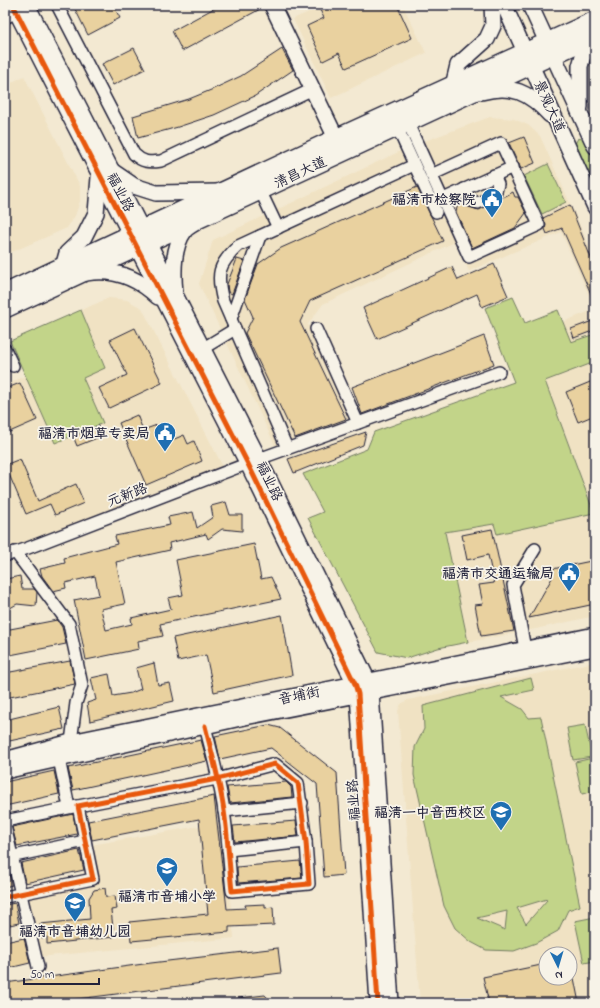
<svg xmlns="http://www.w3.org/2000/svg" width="600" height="1008" font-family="'Indie Flower','LXGW WenKai TC',sans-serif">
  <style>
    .built { fill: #f0e2c3; fill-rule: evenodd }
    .green { fill: #c2d489; stroke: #727b62; fill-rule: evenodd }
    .building { fill: #e9d19f; stroke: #22223b }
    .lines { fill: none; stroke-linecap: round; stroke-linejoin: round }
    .street-casing { stroke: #22223b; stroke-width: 14 }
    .secondary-casing { stroke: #22223b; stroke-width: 18 }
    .primary-casing { stroke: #22223b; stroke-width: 20 }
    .street { stroke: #f7f3e8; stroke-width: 11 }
    .secondary { stroke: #f7f3e8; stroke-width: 15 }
    .primary { stroke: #f7f3e8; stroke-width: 17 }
    .cycleway-casing { stroke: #f7f3e8; stroke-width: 8 }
    .cycleway { stroke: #e8590c; stroke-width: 5 }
    .labels { text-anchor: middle; stroke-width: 3.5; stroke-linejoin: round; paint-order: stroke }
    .street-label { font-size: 14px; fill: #22223b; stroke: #f7f3e8 }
    .poi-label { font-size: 14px; font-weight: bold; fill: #22223b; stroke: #f7f3e8; text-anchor: end }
  </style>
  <rect width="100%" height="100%" fill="#f3e9d2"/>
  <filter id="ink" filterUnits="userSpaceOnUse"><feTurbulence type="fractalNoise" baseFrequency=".025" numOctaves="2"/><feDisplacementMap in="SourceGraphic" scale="8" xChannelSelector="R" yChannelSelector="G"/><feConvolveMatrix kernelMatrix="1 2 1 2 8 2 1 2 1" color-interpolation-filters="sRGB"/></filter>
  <g filter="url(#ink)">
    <g class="built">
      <polygon points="324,5 403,5 426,53 331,98 293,19"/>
      <polygon points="24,76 80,186 80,201 75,216 67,228 5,255 5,86"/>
      <polygon points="490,117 514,119 528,125 540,136 595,259 595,334 571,343 563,322 595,309 561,232 469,271 455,242 323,304 308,324 354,427 281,458 199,284 213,240 411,146"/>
      <polygon points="109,298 127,300 142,308 223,467 140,500 5,549 5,385 25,376 55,443 103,423 83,378 105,367 81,310"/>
      <polygon points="595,362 595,616 517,633 468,642 445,532 495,524 497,534 594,513 545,381"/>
      <path d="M595,662V1003H420L398,711L401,704L408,700ZM546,954H570V978H546Z"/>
      <polygon points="222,822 234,938 38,957 25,897 96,882 91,845"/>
    </g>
    <g class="green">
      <polygon points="578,138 585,140 595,162 595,189 575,144"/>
      <polygon points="548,164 566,202 542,214 524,176"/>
      <polygon points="513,297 525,323 558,310 571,342 595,334 595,362 545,381 594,513 497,534 494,524 445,532 468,642 438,648 407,658 378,652 308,518 323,512 303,474 367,449 374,432 514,382 485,308"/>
      <polygon points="81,310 105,368 83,378 103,423 55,443 10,341"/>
      <path d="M531,678L534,690L501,697L522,709L529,718L541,717L580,906L568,910L558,931L536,943L514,951L486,950L471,942L455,928L444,906L414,775L415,747L424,729L423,706ZM547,899V900L526,924L517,908ZM507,911L505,930L477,918Z"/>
      <polygon points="585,725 592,757 573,760 567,728"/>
      <polygon points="593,758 595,791 582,794 575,762"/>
      <polygon points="595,917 595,961 584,963 575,921"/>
    </g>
    <g class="building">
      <polygon points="78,5 113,5 120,18 88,35 74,7"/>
      <polygon points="220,5 263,5 264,7 182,51 172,31"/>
      <polygon points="326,5 397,5 412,38 346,68 339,53 323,61 307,26 324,18 319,8"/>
      <polygon points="134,48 145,69 113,85 102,64"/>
      <polygon points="282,49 293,70 255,96 214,115 178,127 138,138 133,116 189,99 211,90 241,76"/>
      <polygon points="524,137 535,163 521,169 509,143"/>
      <polygon points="417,187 443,241 310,301 300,322 346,419 295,438 245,333 253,317 245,299 258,264 281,248"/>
      <polygon points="513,192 515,197 518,197 526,213 515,228 472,248 456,212 458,203 461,201 465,206 479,210"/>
      <polygon points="570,205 595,268 595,303 562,228 547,234 545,229 546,225 543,218"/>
      <polygon points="237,259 244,261 232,294 228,292 227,284"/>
      <polygon points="494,264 508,296 482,307 477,294 377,339 363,308 452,267 458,280"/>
      <polygon points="595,320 595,330 574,338 571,329"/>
      <polygon points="135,328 162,383 109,408 99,388 127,375 110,340"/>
      <polygon points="484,336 494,364 362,414 352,387"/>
      <polygon points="595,380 595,415 578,422 566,392"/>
      <polygon points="20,383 37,420 5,434 5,389"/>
      <polygon points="137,415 143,430 157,425 165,443 184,435 188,444 194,441 202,461 146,485 119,423"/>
      <polygon points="98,426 102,436 77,446 73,436"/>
      <polygon points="366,432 363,445 294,473 288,459"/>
      <polygon points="20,459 38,501 76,484 84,503 55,515 50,504 26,514 5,465"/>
      <polygon points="226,502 230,515 242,515 242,531 222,529 208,539 206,534 169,543 170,550 116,562 125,604 101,609 106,630 132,624 131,618 171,609 168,598 183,595 176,560 254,544 261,579 271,577 281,599 160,624 163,636 138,641 139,649 86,660 74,600 99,595 95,576 65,583 66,588 53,591 42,576 40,569 65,563 64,558 117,544 115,536 170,525 168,517 193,512 197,528 213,517 211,506"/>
      <polygon points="492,529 514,631 481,636 475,605 483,604 479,585 494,583 488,555 467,560 462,535"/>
      <polygon points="591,561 595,582 595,604 529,618 552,578 543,571"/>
      <polygon points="20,576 22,589 34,589 37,592 36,606 17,604 5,611 5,593 8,591 6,579"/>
      <polygon points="282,615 292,675 214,692 206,655 178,661 173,638"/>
      <polygon points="57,620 62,627 66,644 5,656 5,630"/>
      <polygon points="70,661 75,684 5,698 5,673"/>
      <polygon points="154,663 158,685 170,683 174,701 90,721 87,703 96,700 91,678 109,674 113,696 131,693 141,689 136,668"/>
      <polygon points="59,707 64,729 5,742 5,720"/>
      <polygon points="268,725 280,728 337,773 344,875 324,877 317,784 271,748 220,759 215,736"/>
      <polygon points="201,740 207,761 73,790 68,768"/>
      <polygon points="54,771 59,794 5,806 5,782"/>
      <polygon points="286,782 291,787 292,797 230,803 227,787"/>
      <polygon points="214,796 227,909 246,908 245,905 265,904 265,908 273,907 274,925 229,927 229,932 131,941 129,922 208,914 199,819 92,840 88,821"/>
      <polygon points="73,814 77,834 17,846 12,827"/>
      <polygon points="296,821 298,836 235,842 233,826"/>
      <polygon points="79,850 84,870 25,883 21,863"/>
      <polygon points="300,861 302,878 238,883 237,867"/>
      <polygon points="5,866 7,866 12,885 5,887"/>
      <polygon points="105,888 106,897 115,896 117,909 111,910 114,937 47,944 47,937 42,938 40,924 90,919 89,898 94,890"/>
      <polygon points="15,903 19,923 5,926 5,905"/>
      <polygon points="24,938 30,963 5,969 5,942"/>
      <polygon points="278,948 281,973 46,1003 5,1003 5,983 151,963"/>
      <polygon points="546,964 546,978 574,978 579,1003 489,1003 483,977"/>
      <polygon points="265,995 272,1003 239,1003 238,998"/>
    </g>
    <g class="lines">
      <g class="street-casing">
        <g id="street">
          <path d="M57,5L134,154C142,162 149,163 161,161L313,89"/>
          <polyline points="5,18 22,9"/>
          <polyline points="397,127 436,212"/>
          <path d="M411,130C430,172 450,215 469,257L539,225L501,143L431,175"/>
          <polyline points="464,189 468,199 478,203 495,195 498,184 494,175"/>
          <polyline points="260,190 278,228"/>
          <polyline points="443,199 513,167"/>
          <polyline points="231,319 260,236"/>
          <polyline points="316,329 358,423"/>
          <polyline points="5,349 13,366"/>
          <polyline points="202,349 235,329"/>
          <path d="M287,448L223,301C216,274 218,265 238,246L414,165"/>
          <polyline points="15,552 69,624 82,685 76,703 71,742"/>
          <polyline points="5,556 28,548 267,456 499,372"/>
          <polyline points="525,649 513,585 535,549"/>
          <polyline points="59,759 69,807"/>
          <polyline points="224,811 302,803"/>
          <polyline points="5,821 78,806"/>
          <polyline points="5,826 38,967"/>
          <polyline points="228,850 306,842"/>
          <polyline points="5,858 85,841"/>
          <path d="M5,897L93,879L78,806L217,779L275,764L298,783L306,842L309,884L232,891C229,864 228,837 224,811C220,782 212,754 205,726"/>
        </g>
      </g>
      <g class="secondary-casing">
        <g id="secondary">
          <polyline points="13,5 248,464 355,684 358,694 378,1003"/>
          <polyline points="27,5 259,459 368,681 371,692 391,1003"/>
          <polyline points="272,5 336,138"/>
          <polyline points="504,5 595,207"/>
          <polyline points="530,5 595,146"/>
          <polyline points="453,86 458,65 487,39 493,26 492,5"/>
          <path d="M481,92C512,84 529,92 550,115"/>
          <polyline points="580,107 580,66 583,56 595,42"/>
          <polyline points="112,171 134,186 156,193 221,192"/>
          <polyline points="63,267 67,253 84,237 96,213 99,177"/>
          <path d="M86,273C114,268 137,277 158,297"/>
          <path d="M175,292C173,273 173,246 185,230C188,227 192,225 195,223"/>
          <polyline points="5,760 71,742 595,635"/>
          <polyline points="5,771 245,717 595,648"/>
        </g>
      </g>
      <g class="primary-casing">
        <g id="primary">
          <polyline points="5,293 336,138 595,20"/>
          <polyline points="5,309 595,36"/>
        </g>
      </g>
      <use href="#street" class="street"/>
      <use href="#secondary" class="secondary"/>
      <use href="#primary" class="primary"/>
      <g class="cycleway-casing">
        <g id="cycleway">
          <polyline points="13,5 248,464 355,684 358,694 378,1003"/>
          <path d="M5,897L93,879L78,806L217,779L275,764L298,783L306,842L309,884L232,891C229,864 228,837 224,811C220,782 212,754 205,726"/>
        </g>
      </g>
      <use href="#cycleway" class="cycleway"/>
    </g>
  </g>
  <defs>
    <g id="civic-pin" transform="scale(1.15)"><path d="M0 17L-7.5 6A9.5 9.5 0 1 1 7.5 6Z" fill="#1f6fb2" stroke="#f7f3e8"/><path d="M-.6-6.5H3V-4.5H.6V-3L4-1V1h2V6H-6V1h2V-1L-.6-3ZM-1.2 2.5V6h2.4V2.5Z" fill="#fff"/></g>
    <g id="school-pin" transform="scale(1.15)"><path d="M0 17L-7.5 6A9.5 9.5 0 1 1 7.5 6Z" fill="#1f6fb2" stroke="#f7f3e8"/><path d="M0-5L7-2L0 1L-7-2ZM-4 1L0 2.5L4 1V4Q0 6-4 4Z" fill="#fff"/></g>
  </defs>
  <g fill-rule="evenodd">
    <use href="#civic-pin" x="492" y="199"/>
    <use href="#civic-pin" x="165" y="433"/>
    <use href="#civic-pin" x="569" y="573"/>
    <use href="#school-pin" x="501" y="812"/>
    <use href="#school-pin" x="167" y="868"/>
    <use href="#school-pin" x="75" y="903"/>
  </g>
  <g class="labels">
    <g class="street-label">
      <text transform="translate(550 106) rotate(66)" y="5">景观大道</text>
      <text transform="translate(300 172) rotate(-25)" y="5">清昌大道</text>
      <text transform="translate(121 192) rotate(62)" y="5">福业路</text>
      <text transform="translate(270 481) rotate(64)" y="5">福业路</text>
      <text transform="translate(127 494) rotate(-21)" y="5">元新路</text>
      <text transform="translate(299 695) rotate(-12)" y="5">音埔街</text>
      <text transform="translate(353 800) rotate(-94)" y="5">福业路</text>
    </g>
    <g class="poi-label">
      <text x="476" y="204">福清市检察院</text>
      <text x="150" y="438">福清市烟草专卖局</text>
      <text x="554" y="578">福清市交通运输局</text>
      <text x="486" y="817">福清一中音西校区</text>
      <text x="167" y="901" text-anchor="middle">福清市音埔小学</text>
      <text x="75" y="936" text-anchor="middle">福清市音埔幼儿园</text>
    </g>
  </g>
  <rect width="600" height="1008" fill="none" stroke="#f7f3e8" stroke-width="20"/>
  <rect x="10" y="10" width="580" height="988" fill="none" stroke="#22223b" stroke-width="1.5" filter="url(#ink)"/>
  <g transform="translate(558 966) rotate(175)"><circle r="19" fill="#f7f3e8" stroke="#a29fa3"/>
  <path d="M0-3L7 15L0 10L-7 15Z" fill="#1f6fb2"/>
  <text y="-6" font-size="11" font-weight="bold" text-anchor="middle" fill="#22223b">N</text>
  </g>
  <path d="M24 978v6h75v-6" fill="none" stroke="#22223b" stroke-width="2"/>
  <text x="30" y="978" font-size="12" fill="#22223b" stroke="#f7f3e8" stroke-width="3" paint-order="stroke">50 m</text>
</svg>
